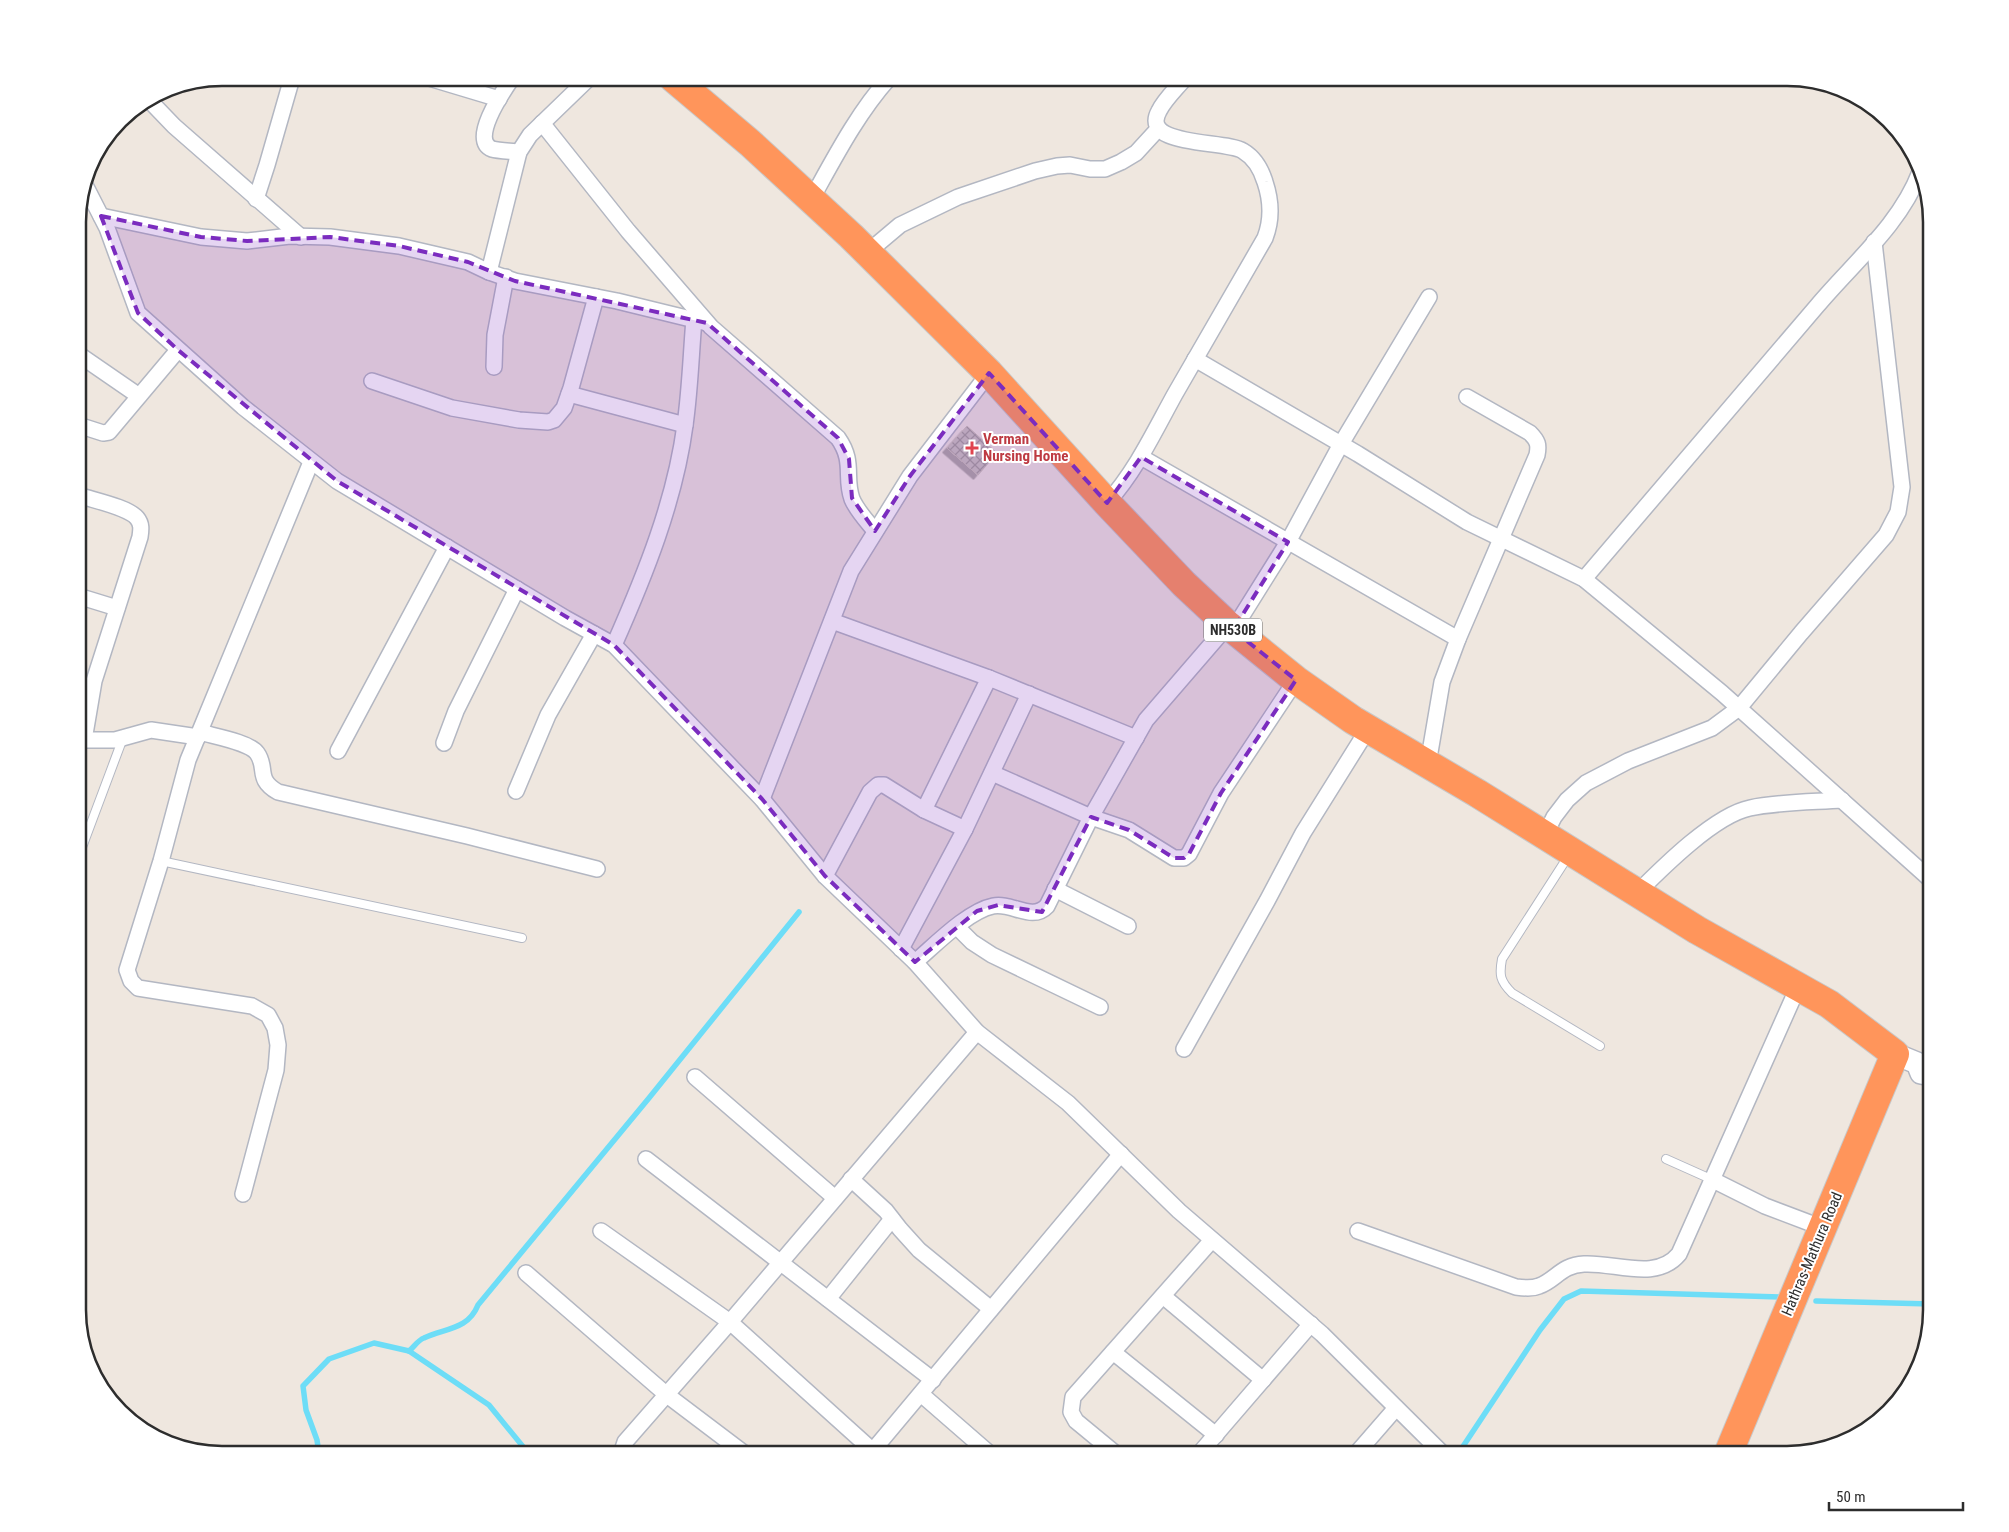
<svg xmlns="http://www.w3.org/2000/svg" width="2009" height="1532" font-family="'Roboto Condensed',sans-serif">
  <style>
    .lines { fill: none; stroke-linecap: round; stroke-linejoin: round }
    .stream { stroke: #6dddf7; stroke-width: 5.5 }
    .building { fill: url(#building-cross-hatch); stroke: #ccc3b8; filter: url(#shadow) }
    .lane-casing { stroke: #b3b7c2; stroke-width: 10 }
    .street-casing { stroke: #b3b7c2; stroke-width: 18 }
    .secondary-casing { stroke: #b3b7c2; stroke-width: 24 }
    .highway-casing { stroke: #c8c8c8; stroke-width: 30 }
    .lane { stroke: #fff; stroke-width: 8 }
    .street { stroke: #fff; stroke-width: 15 }
    .secondary { stroke: #fff; stroke-width: 21 }
    .highway { stroke: #ff955b; stroke-width: 28 }
    .marked { fill: #7b2cbf; fill-opacity: 0.2; stroke: #7b2cbf; stroke-width: 4; stroke-dasharray: 10 6; stroke-linejoin: round }
    .health-dot { fill: #e0444e; stroke: #fff; stroke-width: 2 }
    .labels { text-anchor: middle; stroke-width: 4; stroke-linejoin: round; paint-order: stroke }
    .shield { fill: #fff; stroke: #6c6c6c; stroke-width: 1 }
    .shield-label { font-size: 14px; font-weight: bold; fill: #2d2d2d }
    .health-label { font-size: 15px; font-weight: bold; fill: #be3a42; stroke: #fff; text-anchor: start }
    .street-label { font-size: 15px; fill: #2d2d2d; stroke: #fff }
    .rim { fill: none; stroke: #2d2d2d; stroke-width: 2.5 }
  </style>
  <defs>
    <pattern id="building-cross-hatch" width="8" height="8" patternUnits="userSpaceOnUse" patternTransform="scale(1.25)"><rect width="8" height="8" fill="#cbc5be"/><path d="M0 0l8 8M0 8l8-8" fill="none" stroke="#a5a09b"/></pattern>
    <filter id="shadow"><feDropShadow dx="-4.5" dy="4.5" stdDeviation="0" flood-color="#0004"/></filter>
  </defs>
  <rect width="100%" height="100%" fill="#efe7df"/>
  <g class="lines">
    <g class="stream">
      <polyline points="1816,1301 1931,1304"/>
      <path d="M409,1351C414,1347 418,1340 424,1338C445,1328 468,1330 478,1305L649,1098L799,912"/>
      <polyline points="319,1454 317,1440 306,1410 303,1386 329,1359 374,1343 409,1351 489,1405 529,1454"/>
      <polyline points="1458,1454 1540,1330 1564,1299 1581,1291 1780,1297"/>
    </g>
  </g>
  <polygon class="building" points="967,426 997,453 978,475 947,448"/>
  <g class="lines">
    <g class="lane-casing">
      <g id="lane">
        <path d="M1569,855L1502,959C1499,975 1500,981 1512,993L1600,1046"/>
        <polyline points="78,858 123,738"/>
        <polyline points="161,861 522,938"/>
        <polyline points="1666,1159 1713,1180"/>
      </g>
    </g>
    <g class="street-casing">
      <g id="street">
        <polyline points="429,78 499,99"/>
        <path d="M512,78C504,90 469,140 492,149C499,151 511,151 519,152"/>
        <polyline points="149,100 174,126 301,237"/>
        <path d="M542,123L628,231L711,327L838,438C855,462 844,477 852,499C857,511 867,521 875,531"/>
        <polyline points="85,185 107,228 138,313 243,407 337,481 565,618 614,645 762,799 825,876 915,962 977,1032 1068,1103 1179,1211 1322,1334 1443,1454"/>
        <polyline points="256,199 267,165 292,78"/>
        <path d="M811,200C835,157 857,114 889,78"/>
        <polyline points="101,216 201,237 247,241 290,236 330,237 399,246 468,262 489,272 515,281 617,301 707,323"/>
        <polyline points="868,252 900,225 958,197 1035,171 1057,166 1070,165 1090,169 1105,169 1121,162 1136,153 1158,129"/>
        <polyline points="489,272 519,152 530,135 589,78"/>
        <polyline points="78,354 139,396"/>
        <polyline points="1195,359 1358,454 1467,522 1584,579 1722,693 1931,880"/>
        <polyline points="494,367 495,335 506,277"/>
        <polyline points="372,381 452,408 519,420 548,422 554,420 564,408 571,388 596,297"/>
        <polyline points="569,394 685,425"/>
        <polyline points="78,425 103,433 109,432 178,350"/>
        <polyline points="1141,457 1458,639"/>
        <path d="M78,495C92,500 128,507 137,518C142,524 141,530 140,537L94,681L84,740"/>
        <path d="M1107,503C1136,471 1154,432 1175,394C1205,342 1235,290 1265,238C1272,220 1271,200 1265,182C1261,169 1255,158 1243,151C1226,140 1139,147 1159,111C1165,99 1177,88 1185,78"/>
        <path d="M1584,579C1662,488 1740,397 1817,306C1853,263 1900,225 1920,172"/>
        <polyline points="78,596 117,608"/>
        <polyline points="832,621 989,678 1136,738"/>
        <polyline points="1233,630 1288,542 1341,444 1429,297"/>
        <path d="M614,645C645,575 675,501 685,425C690,390 691,355 694,319"/>
        <path d="M200,732C213,736 249,742 257,753C268,768 255,779 278,792L467,836L597,869"/>
        <polyline points="78,740 115,740 151,730 198,737"/>
        <polyline points="444,743 456,711 517,589"/>
        <polyline points="338,751 447,547"/>
        <path d="M1428,764L1442,682L1458,639L1537,455C1539,445 1538,441 1530,433L1467,397"/>
        <polyline points="992,773 1091,817 1129,830 1174,858 1184,858 1189,854 1221,793 1296,680"/>
        <polyline points="516,791 548,715 594,634"/>
        <polyline points="762,799 851,571 910,476 989,373"/>
        <polyline points="924,810 989,678"/>
        <polyline points="1545,835 1554,817 1567,800 1586,783 1628,761 1712,728 1739,708 1801,633 1886,535 1898,512 1902,487 1874,242"/>
        <polyline points="825,876 870,792 878,785 884,785 924,810 965,829"/>
        <polyline points="1055,889 1128,926"/>
        <path d="M1637,893C1663,867 1715,815 1750,808C1777,802 1814,802 1842,800"/>
        <polyline points="957,927 972,942 992,955 1100,1007"/>
        <polyline points="901,949 965,829 1029,694"/>
        <path d="M915,962C935,945 968,911 993,906C1012,902 1032,922 1047,906L1091,817L1146,720L1228,625"/>
        <polyline points="1184,1049 1267,901 1303,833 1368,729"/>
        <polyline points="695,1077 835,1198"/>
        <polyline points="646,1159 933,1380"/>
        <polyline points="851,1179 886,1211 900,1229 919,1250 991,1309"/>
        <polyline points="1713,1180 1765,1206 1823,1228"/>
        <polyline points="243,1194 276,1070 278,1045 275,1028 268,1015 252,1006 138,988 131,981 127,970 161,861 188,760 311,462"/>
        <polyline points="601,1231 730,1322 873,1451"/>
        <path d="M1358,1231L1516,1287C1524,1288 1532,1289 1539,1286C1556,1280 1561,1265 1584,1264C1615,1262 1656,1282 1679,1254L1798,987"/>
        <polyline points="526,1273 667,1395 745,1454"/>
        <polyline points="1163,1296 1263,1380"/>
        <polyline points="828,1299 892,1219"/>
        <polyline points="1113,1352 1216,1435"/>
        <polyline points="921,1394 990,1454"/>
        <polyline points="624,1454 623,1448 625,1442 730,1322 977,1032"/>
        <polyline points="870,1454 1121,1154"/>
        <polyline points="1116,1454 1076,1421 1071,1412 1073,1397 1212,1240"/>
        <polyline points="1199,1454 1311,1324"/>
        <polyline points="1356,1454 1396,1408"/>
      </g>
    </g>
    <g class="secondary-casing">
      <polyline id="secondary" points="1895,1054 1917,1063 1921,1073 1931,1075"/>
    </g>
    <g class="highway-casing">
      <polyline id="highway" points="673,78 750,143 851,236 989,373 1107,503 1184,584 1228,625 1296,680 1353,720 1477,793 1697,930 1829,1004 1895,1054 1728,1454"/>
    </g>
    <use href="#lane" class="lane"/>
    <use href="#street" class="street"/>
    <use href="#secondary" class="secondary"/>
    <use href="#highway" class="highway"/>
  </g>
  <path class="marked" d="M101,216L201,237L247,241L330,237L399,246L468,262L515,281L707,323L838,438L849,459L852,498L875,531L910,476L989,373L1107,503L1141,457L1288,542L1233,630L1296,680L1221,793L1189,854L1184,858H1174L1129,830L1091,817L1042,912L998,905L977,911L915,962L825,876L762,799L614,645L337,481L178,350L138,313Z"/>
  <path class="health-dot" d="M969.5 440.5h5v5h5v5h-5v5h-5v-5h-5v-5h5z"/>
  <g class="labels">
    <rect class="shield" x="1204" y="618.5" width="58" height="23" rx="4"/>
    <g class="shield-label">
      <text x="1233" y="635">NH530B</text>
    </g>
    <g class="health-label">
      <text x="983" y="444">Verman<tspan x="983" dy="17">Nursing Home</tspan></text>
    </g>
    <g class="street-label">
      <text transform="translate(1812 1254) rotate(-67)" y="5">Hathras-Mathura Road</text>
    </g>
  </g>
  <path d="M0 0H2009V1532H0ZM222 86H1787A136 136 0 0 1 1923 222V1310A136 136 0 0 1 1787 1446H222A136 136 0 0 1 86 1310V222A136 136 0 0 1 222 86Z" fill="#fff" fill-rule="evenodd"/>
  <path class="rim" d="M222 86H1787A136 136 0 0 1 1923 222V1310A136 136 0 0 1 1787 1446H222A136 136 0 0 1 86 1310V222A136 136 0 0 1 222 86Z"/>
  <path d="M1829 1502v8h134v-8" fill="none" stroke="#2d2d2d" stroke-width="2.5"/>
  <text x="1836" y="1502" font-size="15" fill="#2d2d2d" stroke="#ffffff" stroke-width="4" paint-order="stroke">50 m</text>
</svg>
